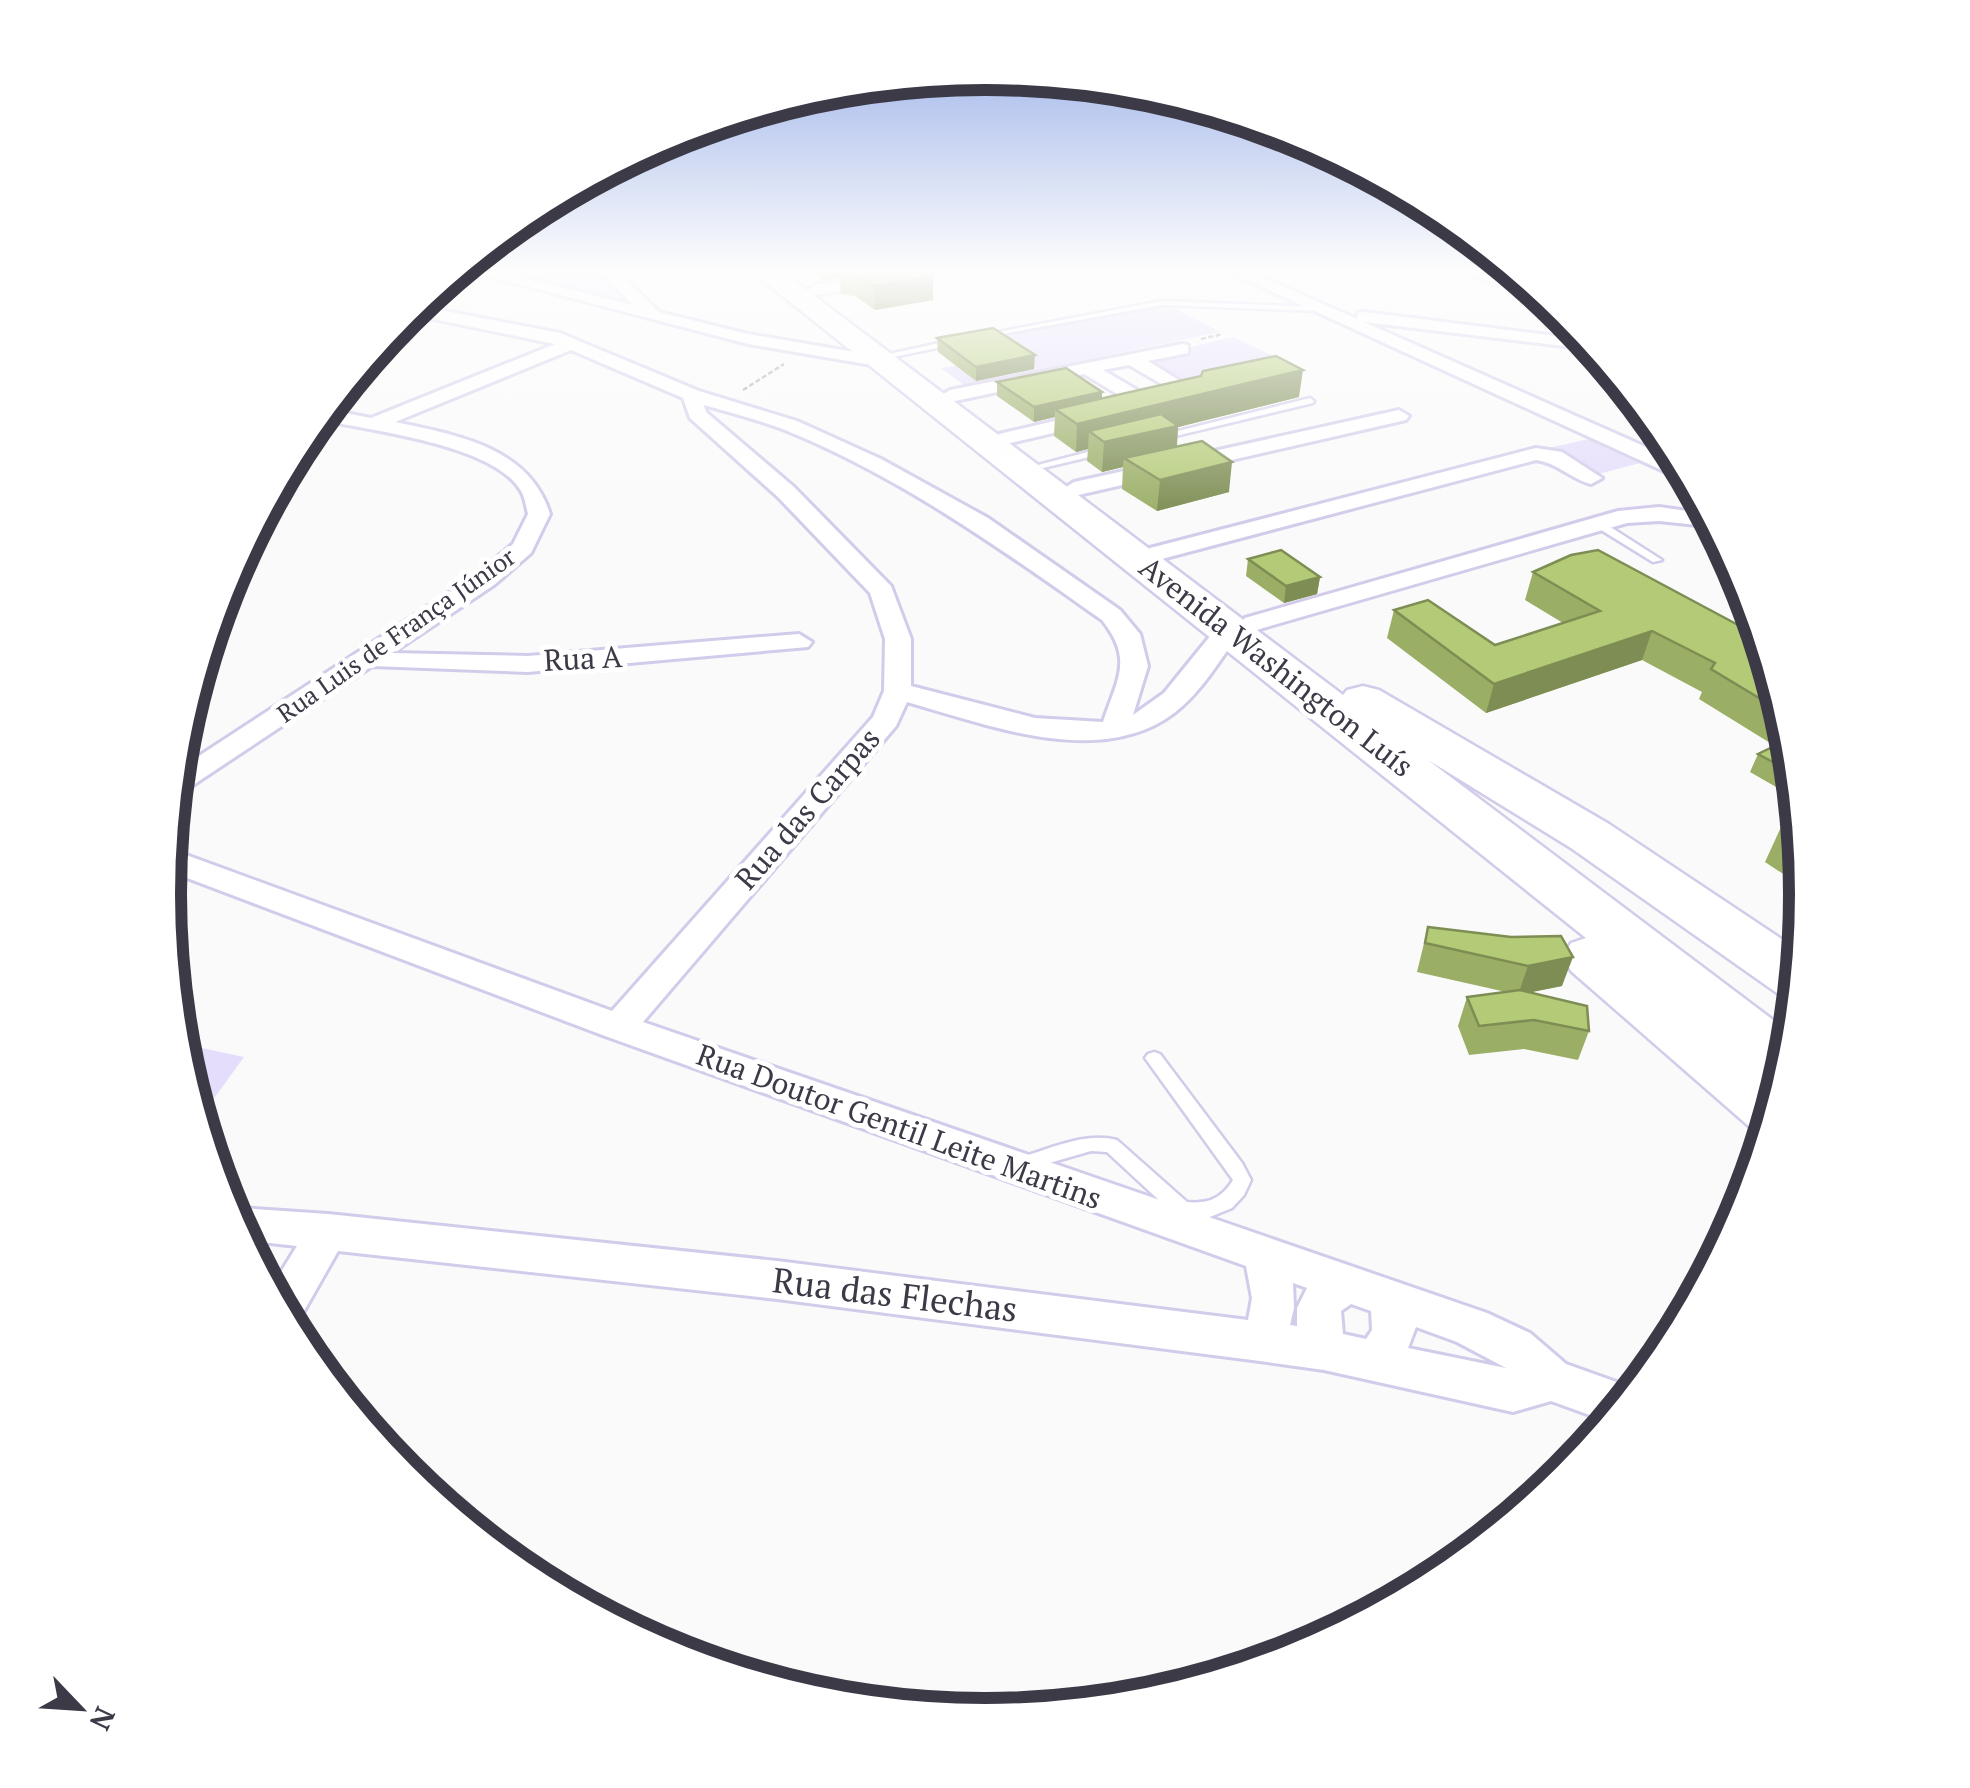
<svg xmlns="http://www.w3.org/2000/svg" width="1970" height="1788" font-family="'PT Serif',serif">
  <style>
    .green { fill: #e4ddfb }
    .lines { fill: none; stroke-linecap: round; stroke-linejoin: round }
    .lane-casing { stroke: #d3cbea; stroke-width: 5 }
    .street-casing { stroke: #d3cbea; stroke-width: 6 }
    .highway-casing { stroke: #d3cbea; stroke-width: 5 }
    .path { stroke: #a7a5ab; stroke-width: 2.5; stroke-dasharray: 5 2.5; stroke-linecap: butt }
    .lane { fill: #fff; fill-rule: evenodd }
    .street { fill: #fff; fill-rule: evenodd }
    .highway { fill: #fff; fill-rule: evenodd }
    .wall { fill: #9aae65 }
    .shaded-wall { fill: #7d8d53 }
    .building { fill: #b3ca76; stroke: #7d8d53; stroke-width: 2.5 }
    .labels { text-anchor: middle; stroke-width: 10; stroke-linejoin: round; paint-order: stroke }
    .far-street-label { font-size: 25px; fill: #3d3a47; stroke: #fff }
    .street-label { font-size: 30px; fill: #3d3a47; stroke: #fff }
    .near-street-label { font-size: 35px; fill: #3d3a47; stroke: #fff }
    .rim { fill: none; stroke: #3d3a47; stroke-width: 12 }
  </style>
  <rect width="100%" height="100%" fill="#fafafa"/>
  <g class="green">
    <polygon points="526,270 596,270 634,305 507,273"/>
    <polygon points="1168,305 1220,332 964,385 941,368 1016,355 991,336"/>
    <polygon points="1233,337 1306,371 1198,394 1138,360"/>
    <polygon points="1602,436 1652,460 1594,475 1544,449"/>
    <polygon points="178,1043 244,1057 199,1119 179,1054"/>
  </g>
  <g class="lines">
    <g class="lane-casing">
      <g id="lane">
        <polygon points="1162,301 1319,307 1323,309 1319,311 1162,305 981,338 977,336"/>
        <polygon points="953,340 957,342 956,344 893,357 889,354"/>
        <polygon points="1310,398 1314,401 1313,403 1159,440 1154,437"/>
        <polygon points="1107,447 1112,450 1110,452 1043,468 1038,465"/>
        <polygon points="1597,520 1601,521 1662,560 1653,562 1593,525 1592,523"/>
        <path d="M1154,1052L1160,1054L1242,1163L1251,1180L1244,1195L1232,1208L1210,1217L1192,1218L1175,1215L1107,1152L1091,1151L1025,1170L1019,1168L1016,1163L1019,1158L1025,1156C1054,1147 1087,1132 1117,1140L1187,1202C1208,1204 1221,1199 1233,1180L1148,1062L1145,1058L1148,1054Z"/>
      </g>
    </g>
    <g class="street-casing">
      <g id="street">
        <polygon points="465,270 492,270 633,305 599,270 616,270 659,312 748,334 878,356 887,361 878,366 748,344"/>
        <polygon points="903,270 939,270 931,275 815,295 807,290 815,285"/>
        <polygon points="1225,270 1246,270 1357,319 1358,313 1364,312 1588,340 1597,350 1364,322 1682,463 1690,479 1679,478"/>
        <polygon points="1475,270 1520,275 1530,284 1497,285 1475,276"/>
        <path d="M414,305L560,333L699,391L797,421L881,459L988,518L1120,610L1140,634L1148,666L1133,715L1164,693L1220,624L1229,621L1242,629C1222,657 1201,693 1174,713C1100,769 988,725 907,702L896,726L643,1022L1487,1313L1530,1333L1566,1364L1636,1389L1609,1422L1551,1401L1513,1412L1324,1370L1260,1361L777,1299L338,1251L296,1325L289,1327L270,1290L297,1246L243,1240L226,1207L328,1214L777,1261L1248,1320L1252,1298L1246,1266L605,1036L166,870L168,849L178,852L612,1011L873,717L884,691L885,639L870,593L778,497L690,418L683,398L571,350L395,422C457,435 529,447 550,514L531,553L494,585L392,653L528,656L799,634L812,642L808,647L528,672L372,666L184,791L173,794L176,771L476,575L513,544L528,514C526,507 525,497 521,491C494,444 367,430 317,419L325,409L371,418L555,344L404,313ZM704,405C731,413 759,420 785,430C901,477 1001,549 1102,620C1134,660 1117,679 1103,722L1035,718L911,686V639L891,586L794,487L706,412ZM1293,1283L1307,1288L1297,1308V1326L1290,1325L1294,1308ZM1351,1304L1371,1311L1372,1330L1366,1339L1343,1334L1341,1311ZM1416,1327L1457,1342L1506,1368L1408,1348Z"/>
        <polygon points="1182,344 1188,345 1188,353 1148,361 1198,392 1192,401 1170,407 1160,401 1177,393 1129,365 1103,370 1156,401 1156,409 1142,409 1084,374 950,402 940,396 950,390"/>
        <polygon points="1399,410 1409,416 1406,420 1074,496 1063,489 1074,482"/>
        <polygon points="1097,411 1104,413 1104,421 1006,444 996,438 999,434"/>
        <path d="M1536,448L1562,452L1602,478L1591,484C1571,479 1558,463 1536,460L1158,560L1146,553L1150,548Z"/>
        <polygon points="1659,507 1709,514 1716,527 1659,521 1627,523 1263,628 1254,631 1241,623 1245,618 1618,511"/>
      </g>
    </g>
    <g class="highway-casing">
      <polygon id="highway" points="750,270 780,270 1343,695 1347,690 1363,686 1379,690 1609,824 1801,952 1796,998 1777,993 1571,848 1428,760 1793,1035 1791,1055 1767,1133 1751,1128 1571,971 1562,957 1571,943 1586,938"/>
    </g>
    <g class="path">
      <polyline points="1201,339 1223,334"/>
      <polyline points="743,390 784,364"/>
    </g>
    <use href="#lane" class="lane"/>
    <use href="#street" class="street"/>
    <use href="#highway" class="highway"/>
  </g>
  <g class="wall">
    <polygon points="815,270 923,270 933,300 875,310 855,296 841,294 840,277 823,280 815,273"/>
    <polygon points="937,338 1034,369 976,381 938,352"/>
    <polygon points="997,382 1102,392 1102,399 1299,397 1178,427 1177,447 1229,492 1157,511 1122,489 1123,467 1102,472 1087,461 1088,449 1076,452 1054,436 1055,417 1034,422 997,396"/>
    <polygon points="1248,559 1320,577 1317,594 1284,603 1246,576"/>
    <polygon points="1533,572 1740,626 1757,621 1791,734 1797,797 1795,798 1750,772 1758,754 1775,746 1699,699 1702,692 1642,660 1486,713 1387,638 1394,610 1495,645 1563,623 1525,600"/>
    <polygon points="1799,817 1806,889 1765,862 1782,825"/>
    <polygon points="1428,927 1511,937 1562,986 1530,992 1589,1031 1578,1060 1524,1049 1469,1055 1458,1026 1467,997 1506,992 1417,972"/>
  </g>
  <g class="shaded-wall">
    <polygon points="823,270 881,270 854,272 840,271 840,277 823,280"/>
    <polygon points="933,276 933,300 875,310 874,286"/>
    <polygon points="1035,355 1034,369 976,381 976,367"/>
    <polygon points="1303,370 1299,397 1178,427 1176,456 1124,458 1123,467 1102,472 1104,442 1089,431 1088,449 1076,452 1077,424"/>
    <polygon points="1102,392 1102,406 1055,409 1055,417 1034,422 1034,407"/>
    <polygon points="1232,462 1229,492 1157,511 1160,480"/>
    <polygon points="1320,577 1317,594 1284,603 1286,586"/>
    <polygon points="1652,631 1642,660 1486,713 1494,684"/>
    <polygon points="1573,957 1562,986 1518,995 1528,966"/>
  </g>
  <g class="building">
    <polygon points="846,270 923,270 933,276 874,286 854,272 840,271"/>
    <polygon points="993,328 1035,355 976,367 937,338"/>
    <polygon points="1276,356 1303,370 1077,424 1055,409 1201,376 1203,371"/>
    <polygon points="1066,368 1102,392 1034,407 997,382"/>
    <polygon points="1161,414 1178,426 1104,442 1089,431"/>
    <polygon points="1202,441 1232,462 1160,480 1124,458"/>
    <polygon points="1281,550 1320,577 1286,586 1248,559"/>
    <polygon points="1598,550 1740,626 1757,621 1772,671 1766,673 1774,678 1784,713 1711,669 1715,663 1652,631 1494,684 1394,610 1428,600 1495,645 1600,611 1533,572 1571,555"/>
    <polygon points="1791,738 1795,774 1758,754"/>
    <polygon points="1799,817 1801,837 1782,825"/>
    <polygon points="1428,927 1511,937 1561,936 1573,957 1528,966 1425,943"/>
    <polygon points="1520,990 1587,1006 1589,1031 1534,1020 1479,1026 1467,997"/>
  </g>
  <linearGradient id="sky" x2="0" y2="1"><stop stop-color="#90a8e6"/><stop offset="0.52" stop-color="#fdfdfd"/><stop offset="1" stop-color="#fdfdfd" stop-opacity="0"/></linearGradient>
  <rect width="1970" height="520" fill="url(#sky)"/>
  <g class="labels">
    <g class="far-street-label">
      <text transform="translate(396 635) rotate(-35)" y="9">Rua Luis de França Júnior</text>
    </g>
    <g class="street-label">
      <text transform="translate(583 659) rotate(-3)" y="10">Rua A</text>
      <text transform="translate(1276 667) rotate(38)" y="10">Avenida Washington Luís</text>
      <text transform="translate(808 809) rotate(-49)" y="10">Rua das Carpas</text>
      <text transform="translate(899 1127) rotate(20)" y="10">Rua Doutor Gentil Leite Martins</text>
    </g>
    <g class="near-street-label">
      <text transform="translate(895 1295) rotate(7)" y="12">Rua das Flechas</text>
    </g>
  </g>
  <path d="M0 0H1970V1788H0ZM181 894a804 804 0 1 1 1608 0a804 804 0 1 1-1608 0Z" fill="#fff" fill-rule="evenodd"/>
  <path class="rim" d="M181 894a804 804 0 1 1 1608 0a804 804 0 1 1-1608 0Z"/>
  <g transform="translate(80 1708) rotate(115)" stroke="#ffffff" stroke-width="8" paint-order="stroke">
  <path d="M0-8L18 38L0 25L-18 38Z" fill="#3d3a47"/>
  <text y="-15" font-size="28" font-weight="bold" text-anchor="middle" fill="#3d3a47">N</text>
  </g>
</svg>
